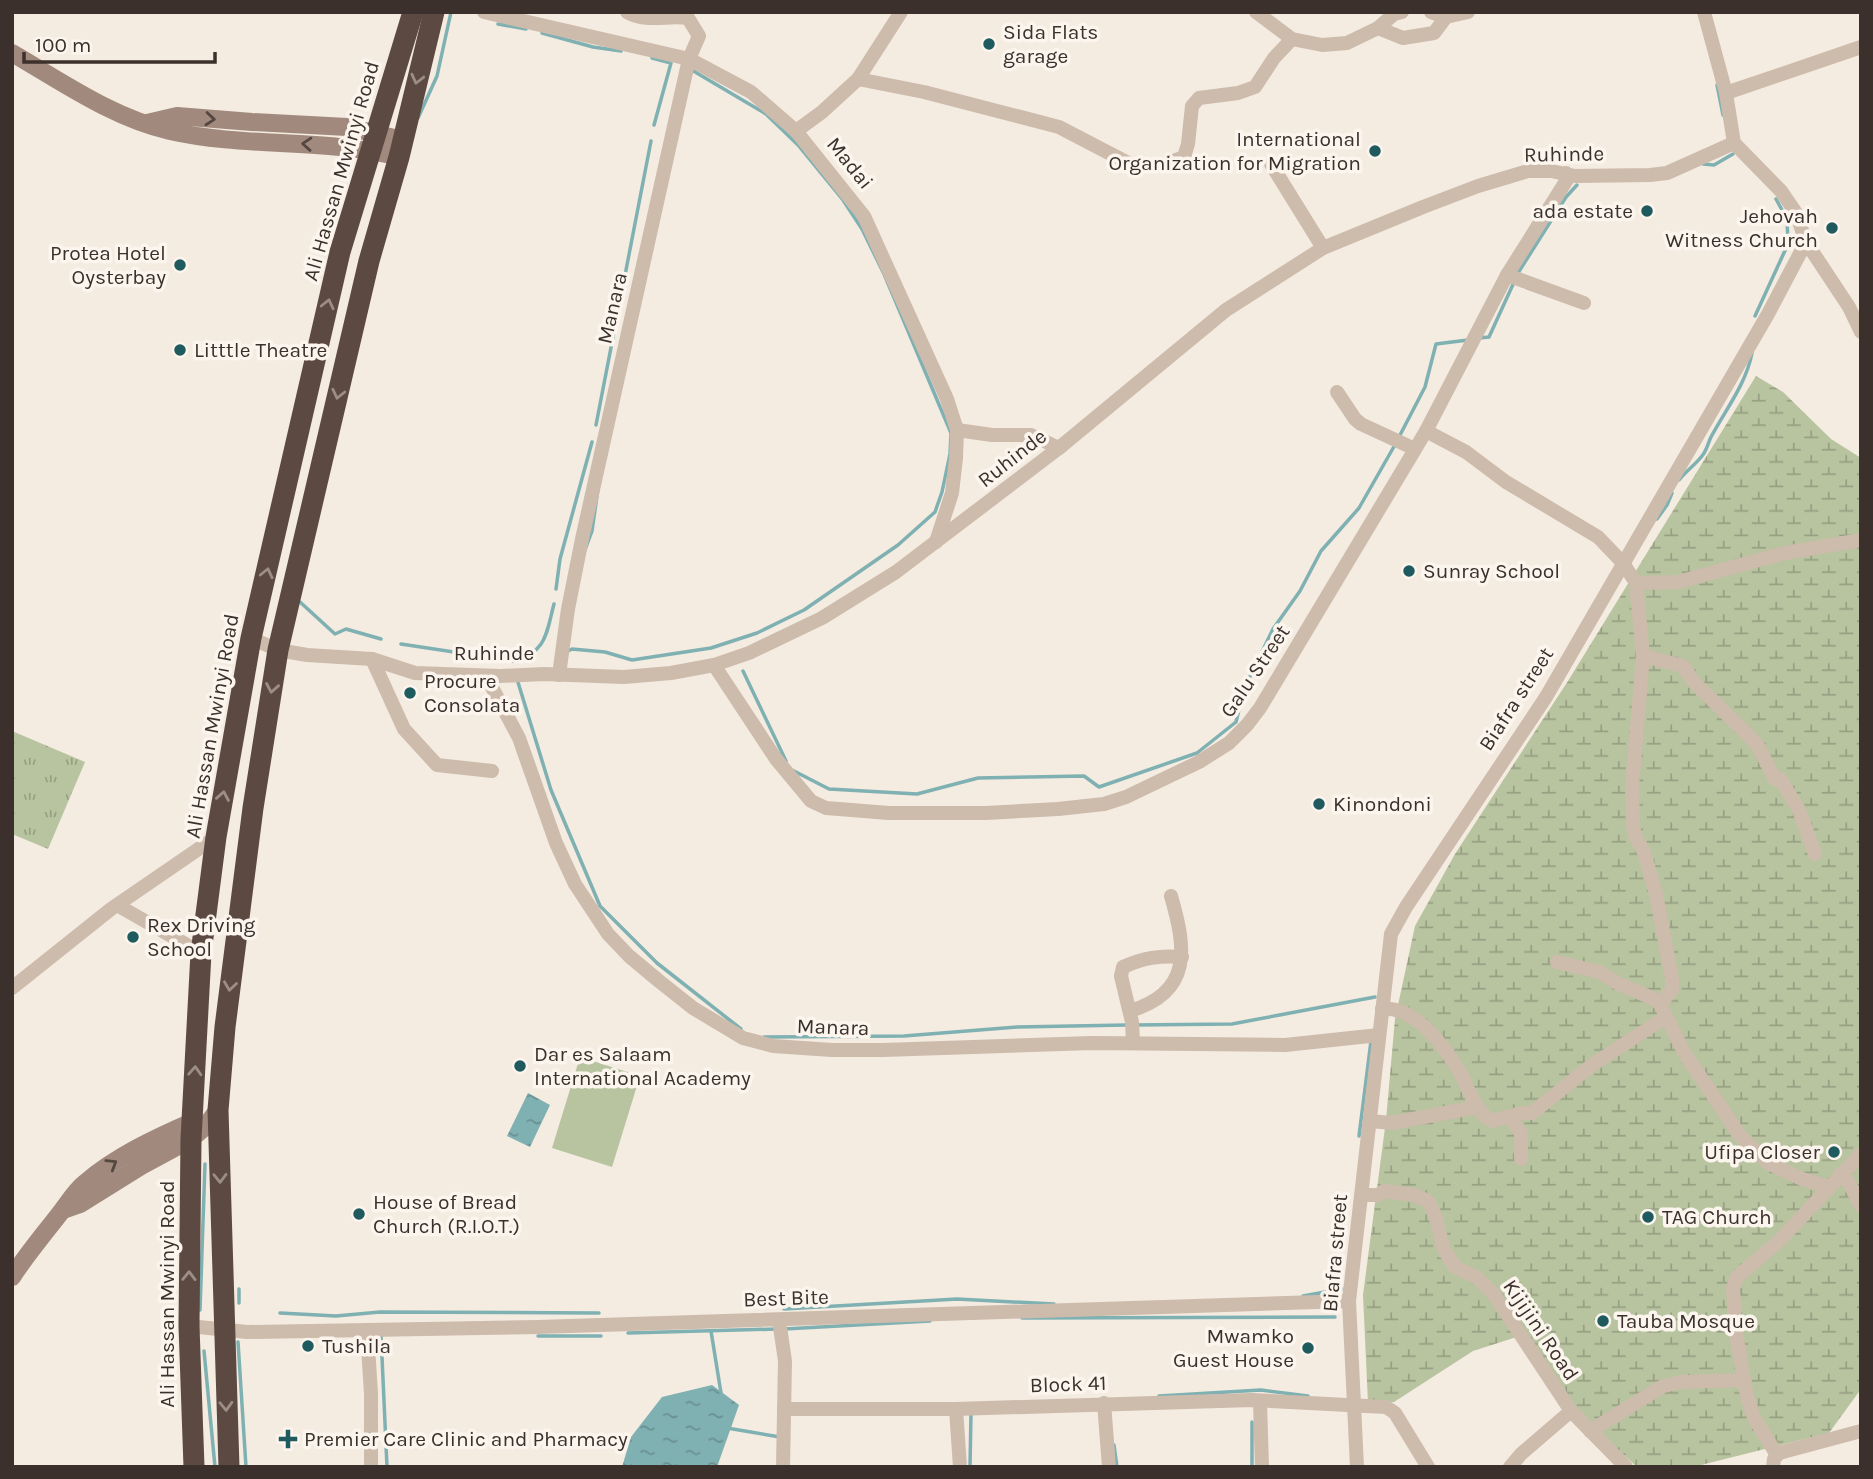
<svg xmlns="http://www.w3.org/2000/svg" width="1873" height="1479" font-family="Karla,sans-serif">
  <style>
    .grass { fill: #b8c4a0 }
    .wetland { fill: url(#wetland-marsh) }
    .park { fill: url(#park-tufts) }
    .water { fill: url(#water-ripples) }
    .lines { fill: none; stroke-linecap: round; stroke-linejoin: round }
    .stream { stroke: #7fb0b2; stroke-width: 3.5 }
    .street { stroke: #cdbbac; stroke-width: 14 }
    .secondary { stroke: #a18a7d; stroke-width: 18 }
    .highway { stroke: #5c4a42; stroke-width: 21 }
    .oneway { stroke: #9c8e87 }
    .oneway2 { stroke: #544640 }
    .poi-dot { fill: #1f5a5e; stroke: #fbf5ee; stroke-width: 2.5 }
    .labels { text-anchor: middle; stroke-width: 7; stroke-linejoin: round; paint-order: stroke }
    .poi-label { font-size: 21px; fill: #3b302b; stroke: #fbf5ee; text-anchor: start }
    .street-label { font-size: 21px; fill: #3b302b; stroke: #fbf5ee }
  </style>
  <defs>
    <pattern id="wetland-marsh" width="20" height="14" patternUnits="userSpaceOnUse" patternTransform="scale(1.75)"><rect width="20" height="14" fill="#b8c4a0"/><path d="M1 5h8M5 5V1M11 12h8M15 12V8" fill="none" stroke="#97a083"/></pattern>
    <pattern id="park-tufts" width="24" height="20" patternUnits="userSpaceOnUse" patternTransform="scale(1.75)"><rect width="24" height="20" fill="#b8c4a0"/><path d="M3 7l-1-3M5 7V3M7 7l1-3M15 17l-1-3M17 17v-4M19 17l1-3" fill="none" stroke="#97a083"/></pattern>
    <pattern id="water-ripples" width="26" height="14" patternUnits="userSpaceOnUse" patternTransform="scale(1.75)"><rect width="26" height="14" fill="#7fb0b2"/><path d="M2 4q2-2 4 0t4 0M15 11q2-2 4 0t4 0" fill="none" stroke="#699091"/></pattern>
  </defs>
  <rect width="100%" height="100%" fill="#f4ebe1"/>
  <polygon class="grass" points="580,1057 640,1076 612,1167 552,1148"/>
  <polygon class="wetland" points="1756,376 1783,392 1831,439 1861,458 1861,1389 1829,1433 1693,1467 1637,1467 1600,1433 1562,1392 1526,1334 1473,1351 1394,1402 1368,1403 1363,1295 1386,1120 1395,1019 1415,926 1455,854 1568,681"/>
  <polygon class="park" points="12,731 85,762 48,849 12,834"/>
  <g class="water">
    <polygon points="528,1093 550,1105 530,1147 507,1136"/>
    <polygon points="712,1385 739,1405 717,1467 622,1467 631,1437 662,1397"/>
  </g>
  <g class="lines">
    <g class="stream">
      <polyline points="498,24 526,29"/>
      <polyline points="542,33 593,47 621,51"/>
      <polyline points="652,58 671,63 654,125"/>
      <polygon points="690,69 766,114 798,145 843,200 862,229 884,274 951,433 950,454 942,492 935,512 898,545 804,610 757,633 711,648 632,660 605,652 572,649 566,652 562,648 579,566 592,531 601,468 625,367 635,311 673,134"/>
      <polyline points="1717,85 1723,115"/>
      <polyline points="418,118 437,76 451,12"/>
      <polyline points="1703,164 1714,165 1733,154"/>
      <polyline points="1518,273 1566,197 1577,185"/>
      <polyline points="1755,316 1788,244 1787,219 1776,199"/>
      <polyline points="1479,338 1489,337 1515,280"/>
      <polyline points="596,425 651,141"/>
      <polyline points="1399,437 1425,387 1436,344 1468,340"/>
      <path d="M1679,480C1686,471 1695,465 1702,456C1707,450 1708,443 1711,437C1726,409 1746,384 1752,353"/>
      <polyline points="1657,519 1667,505 1672,493"/>
      <polyline points="556,589 560,559 592,442"/>
      <polyline points="300,602 335,634 346,629 381,639"/>
      <path d="M401,644L513,661C547,652 546,634 554,604"/>
      <polyline points="743,671 786,761"/>
      <polyline points="517,679 551,790 600,906 657,963 741,1029"/>
      <polyline points="792,770 829,789 917,794 978,778 1084,776 1099,787 1197,753 1236,722 1244,689 1273,629 1300,591 1321,551 1359,508 1396,443"/>
      <polyline points="1135,1025 1232,1024 1375,997"/>
      <polyline points="764,1037 904,1036 1017,1027 1127,1025"/>
      <polyline points="1359,1136 1371,1041"/>
      <polyline points="239,1289 239,1303"/>
      <polyline points="1303,1296 1342,1289"/>
      <polyline points="784,1309 957,1299 1054,1304"/>
      <polyline points="200,1310 205,1164"/>
      <polyline points="280,1313 336,1316 380,1312 599,1313"/>
      <polyline points="1022,1318 1335,1317"/>
      <polyline points="784,1329 930,1321"/>
      <polyline points="711,1331 721,1393"/>
      <polyline points="628,1333 776,1329"/>
      <polyline points="381,1335 387,1467"/>
      <polyline points="538,1336 601,1336"/>
      <polyline points="238,1342 246,1467"/>
      <polyline points="204,1351 215,1467"/>
      <polyline points="1159,1396 1261,1390 1308,1396"/>
      <polyline points="727,1428 780,1437"/>
      <polyline points="1114,1445 1117,1467"/>
      <polyline points="970,1467 971,1413"/>
      <polyline points="1252,1467 1252,1422"/>
    </g>
    <g class="street">
      <polyline points="484,12 689,59 751,92 796,131 864,216 947,399 957,430 956,458 952,493 936,542"/>
      <polyline points="1256,12 1292,39 1322,45 1347,43 1378,28 1394,14 1402,12"/>
      <polyline points="1431,12 1446,17 1468,12"/>
      <polyline points="1378,28 1403,38 1434,33 1446,17 1443,12"/>
      <polyline points="858,79 924,92 1059,127 1132,165 1159,166 1184,157 1188,144 1192,106 1199,98 1238,93 1255,87 1274,58 1292,39"/>
      <polyline points="1726,93 1861,47"/>
      <polyline points="796,131 822,112 858,79 901,12"/>
      <polyline points="1271,164 1323,248"/>
      <polyline points="1806,242 1849,307 1861,332"/>
      <polyline points="1507,275 1584,303"/>
      <polyline points="1337,392 1355,419 1361,424 1415,449"/>
      <polyline points="957,430 992,435 1031,435 1059,448"/>
      <polyline points="1426,431 1466,452 1506,482 1598,537 1623,563 1636,583 1643,656 1632,787 1633,825 1635,836 1644,852 1656,894 1672,979 1672,990 1660,1004"/>
      <polyline points="1636,583 1678,582 1785,553 1861,540"/>
      <polyline points="251,638 278,650 307,655 372,659 415,673 500,676 544,674 624,677 671,673 714,665 749,653 822,618 896,572 1059,448 1226,310 1323,248 1423,207 1478,186 1528,171 1551,171 1575,176 1650,175 1667,173 1734,143"/>
      <polyline points="1643,656 1683,666 1694,682 1757,744 1775,779 1781,780 1799,810 1815,854"/>
      <polyline points="372,659 404,729 437,765 492,771"/>
      <polyline points="714,665 776,759 811,801 826,808 889,813 986,813 1058,809 1104,804 1126,797 1199,762 1229,743 1247,725 1260,708 1426,431 1507,275 1568,178 1566,173"/>
      <path d="M559,675L568,609L582,539L689,59L699,36L688,18C667,15 647,23 627,12"/>
      <polyline points="486,676 519,738 556,843 575,884 608,934 629,956 659,981 693,1008 743,1038 773,1046 832,1050 883,1050 1092,1043 1285,1045 1379,1035"/>
      <polyline points="117,905 201,953"/>
      <polyline points="1557,962 1599,972 1617,983 1652,998 1660,1004 1685,1054 1741,1137 1768,1163 1802,1179 1829,1187"/>
      <polyline points="12,988 111,909 216,837"/>
      <path d="M1382,1009C1416,1006 1443,1045 1459,1071C1469,1088 1474,1111 1492,1121L1522,1113H1532L1592,1065L1666,1017"/>
      <path d="M1130,1011C1193,992 1186,948 1171,896"/>
      <path d="M1133,1043L1132,1022L1121,976L1123,967C1143,958 1160,955 1182,957"/>
      <polyline points="1509,1117 1521,1133 1521,1159"/>
      <polyline points="1370,1121 1392,1123 1477,1107"/>
      <polyline points="1840,1174 1848,1181 1861,1206"/>
      <polyline points="1362,1195 1378,1195 1384,1191 1414,1195 1428,1201 1435,1215 1444,1250 1455,1267 1476,1277 1493,1293 1571,1411 1626,1467"/>
      <polyline points="779,1320 785,1361 783,1467"/>
      <polyline points="189,1326 247,1332 538,1327 1349,1301"/>
      <polyline points="367,1330 371,1394 371,1467"/>
      <polyline points="1260,1401 1262,1467"/>
      <polyline points="1104,1403 1109,1467"/>
      <polyline points="784,1409 956,1409 1252,1400 1386,1407 1395,1413 1428,1467"/>
      <polyline points="956,1409 960,1467"/>
      <polyline points="1590,1431 1663,1386 1681,1382 1744,1380"/>
      <polyline points="1777,1455 1754,1418 1747,1396 1735,1328 1733,1288 1737,1277 1778,1242 1861,1154"/>
      <polyline points="1357,1467 1349,1301 1391,934 1406,907 1546,697 1768,314 1806,242 1796,213 1781,191 1734,143 1726,93 1704,12"/>
      <polyline points="1510,1467 1521,1454 1571,1411"/>
      <polyline points="1773,1467 1774,1459 1779,1453 1861,1431"/>
    </g>
    <g class="secondary">
      <path d="M12,53C62,82 113,118 170,131C245,148 324,138 399,157"/>
      <polyline points="147,123 177,116 252,122 347,127 403,140"/>
      <polyline points="63,1210 80,1204 141,1166 191,1139 205,1127 218,1110"/>
      <path d="M12,1277C27,1254 44,1234 61,1212C69,1202 74,1192 85,1183C115,1157 155,1138 192,1122"/>
    </g>
    <g class="highway">
      <polyline points="194,1467 189,1326 191,1139 201,953 216,837 251,638 340,252 413,12"/>
      <polyline points="229,1467 218,1110 225,1027 253,808 278,650 369,261 399,157 434,12"/>
    </g>
  </g>
  <defs><path id="oneway-chevron" d="M-2-3.5L2.5 0L-2 3.5" fill="none" stroke-width="1.6" stroke-linecap="round" stroke-linejoin="round" transform="scale(1.75)"/></defs>
  <g class="oneway">
    <use href="#oneway-chevron" transform="translate(417 79) rotate(104)"/>
    <use href="#oneway-chevron" transform="translate(328 304) rotate(-77)"/>
    <use href="#oneway-chevron" transform="translate(338 394) rotate(103)"/>
    <use href="#oneway-chevron" transform="translate(267 573) rotate(-77)"/>
    <use href="#oneway-chevron" transform="translate(272 688) rotate(100)"/>
    <use href="#oneway-chevron" transform="translate(223 796) rotate(-80)"/>
    <use href="#oneway-chevron" transform="translate(230 986) rotate(98)"/>
    <use href="#oneway-chevron" transform="translate(195 1071) rotate(-87)"/>
    <use href="#oneway-chevron" transform="translate(220 1178) rotate(89)"/>
    <use href="#oneway-chevron" transform="translate(189 1276) rotate(-89)"/>
    <use href="#oneway-chevron" transform="translate(226 1406) rotate(88)"/>
  </g>
  <g class="oneway2">
    <use href="#oneway-chevron" transform="translate(210 119) rotate(5)"/>
    <use href="#oneway-chevron" transform="translate(307 144) rotate(-176)"/>
    <use href="#oneway-chevron" transform="translate(112 1164) rotate(-32)"/>
  </g>
  <g class="poi-dot">
    <circle cx="989" cy="44" r="7"/>
    <circle cx="1375" cy="151" r="7"/>
    <circle cx="1647" cy="211" r="7"/>
    <circle cx="1832" cy="228" r="7"/>
    <circle cx="180" cy="265" r="7"/>
    <circle cx="180" cy="350" r="7"/>
    <circle cx="1409" cy="571" r="7"/>
    <circle cx="410" cy="693" r="7"/>
    <circle cx="1319" cy="804" r="7"/>
    <circle cx="133" cy="937" r="7"/>
    <circle cx="520" cy="1066" r="7"/>
    <circle cx="1834" cy="1152" r="7"/>
    <circle cx="359" cy="1214" r="7"/>
    <circle cx="1648" cy="1217" r="7"/>
    <circle cx="1603" cy="1321" r="7"/>
    <circle cx="308" cy="1346" r="7"/>
    <circle cx="1308" cy="1348" r="7"/>
    <path d="M284.5 1428.5h7v7h7v7h-7v7h-7v-7h-7v-7h7z"/>
  </g>
  <g class="labels">
    <g class="poi-label">
      <text x="1003" y="39">Sida Flats<tspan x="1003" dy="24">garage</tspan></text>
      <text x="1361" y="146" text-anchor="end">International<tspan x="1361" dy="24">Organization for Migration</tspan></text>
      <text x="1633" y="218" text-anchor="end">ada estate</text>
      <text x="1818" y="223" text-anchor="end">Jehovah<tspan x="1818" dy="24">Witness Church</tspan></text>
      <text x="166" y="260" text-anchor="end">Protea Hotel<tspan x="166" dy="24">Oysterbay</tspan></text>
      <text x="194" y="357">Litttle Theatre</text>
      <text x="1423" y="578">Sunray School</text>
      <text x="424" y="688">Procure<tspan x="424" dy="24">Consolata</tspan></text>
      <text x="1333" y="811">Kinondoni</text>
      <text x="147" y="932">Rex Driving<tspan x="147" dy="24">School</tspan></text>
      <text x="534" y="1061">Dar es Salaam<tspan x="534" dy="24">International Academy</tspan></text>
      <text x="1820" y="1159" text-anchor="end">Ufipa Closer</text>
      <text x="373" y="1209">House of Bread<tspan x="373" dy="24">Church (R.I.O.T.)</tspan></text>
      <text x="1662" y="1224">TAG Church</text>
      <text x="1617" y="1328">Tauba Mosque</text>
      <text x="1294" y="1343" text-anchor="end">Mwamko<tspan x="1294" dy="24">Guest House</tspan></text>
      <text x="322" y="1353">Tushila</text>
      <text x="304" y="1446">Premier Care Clinic and Pharmacy</text>
    </g>
    <g class="street-label">
      <text transform="translate(1564 154) rotate(-1)" y="7">Ruhinde</text>
      <text transform="translate(850 163) rotate(51)" y="7">Madai</text>
      <text transform="translate(341 171) rotate(-74)" y="7">Ali Hassan Mwinyi Road</text>
      <text transform="translate(612 308) rotate(-77)" y="7">Manara</text>
      <text transform="translate(1012 458) rotate(-38)" y="7">Ruhinde</text>
      <text x="494" y="660">Ruhinde</text>
      <text transform="translate(1255 671) rotate(-56)" y="7">Galu Street</text>
      <text transform="translate(1516 699) rotate(-57)" y="7">Biafra street</text>
      <text transform="translate(212 726) rotate(-80)" y="7">Ali Hassan Mwinyi Road</text>
      <text transform="translate(833 1027) rotate(2)" y="7">Manara</text>
      <text transform="translate(1335 1253) rotate(-85)" y="7">Biafra street</text>
      <text transform="translate(167 1294) rotate(-90)" y="7">Ali Hassan Mwinyi Road</text>
      <text transform="translate(786 1298) rotate(-2)" y="7">Best Bite</text>
      <text transform="translate(1541 1330) rotate(56)" y="7">Kijijini Road</text>
      <text transform="translate(1068 1384) rotate(-2)" y="7">Block 41</text>
    </g>
  </g>
  <rect width="1873" height="1479" fill="none" stroke="#3b302b" stroke-width="28"/>
  <path d="M24 52v10h191v-10" fill="none" stroke="#3b302b" stroke-width="3.5"/>
  <text x="35" y="52" font-size="21" fill="#3b302b" stroke="#fbf5ee" stroke-width="5" paint-order="stroke">100 m</text>
</svg>
